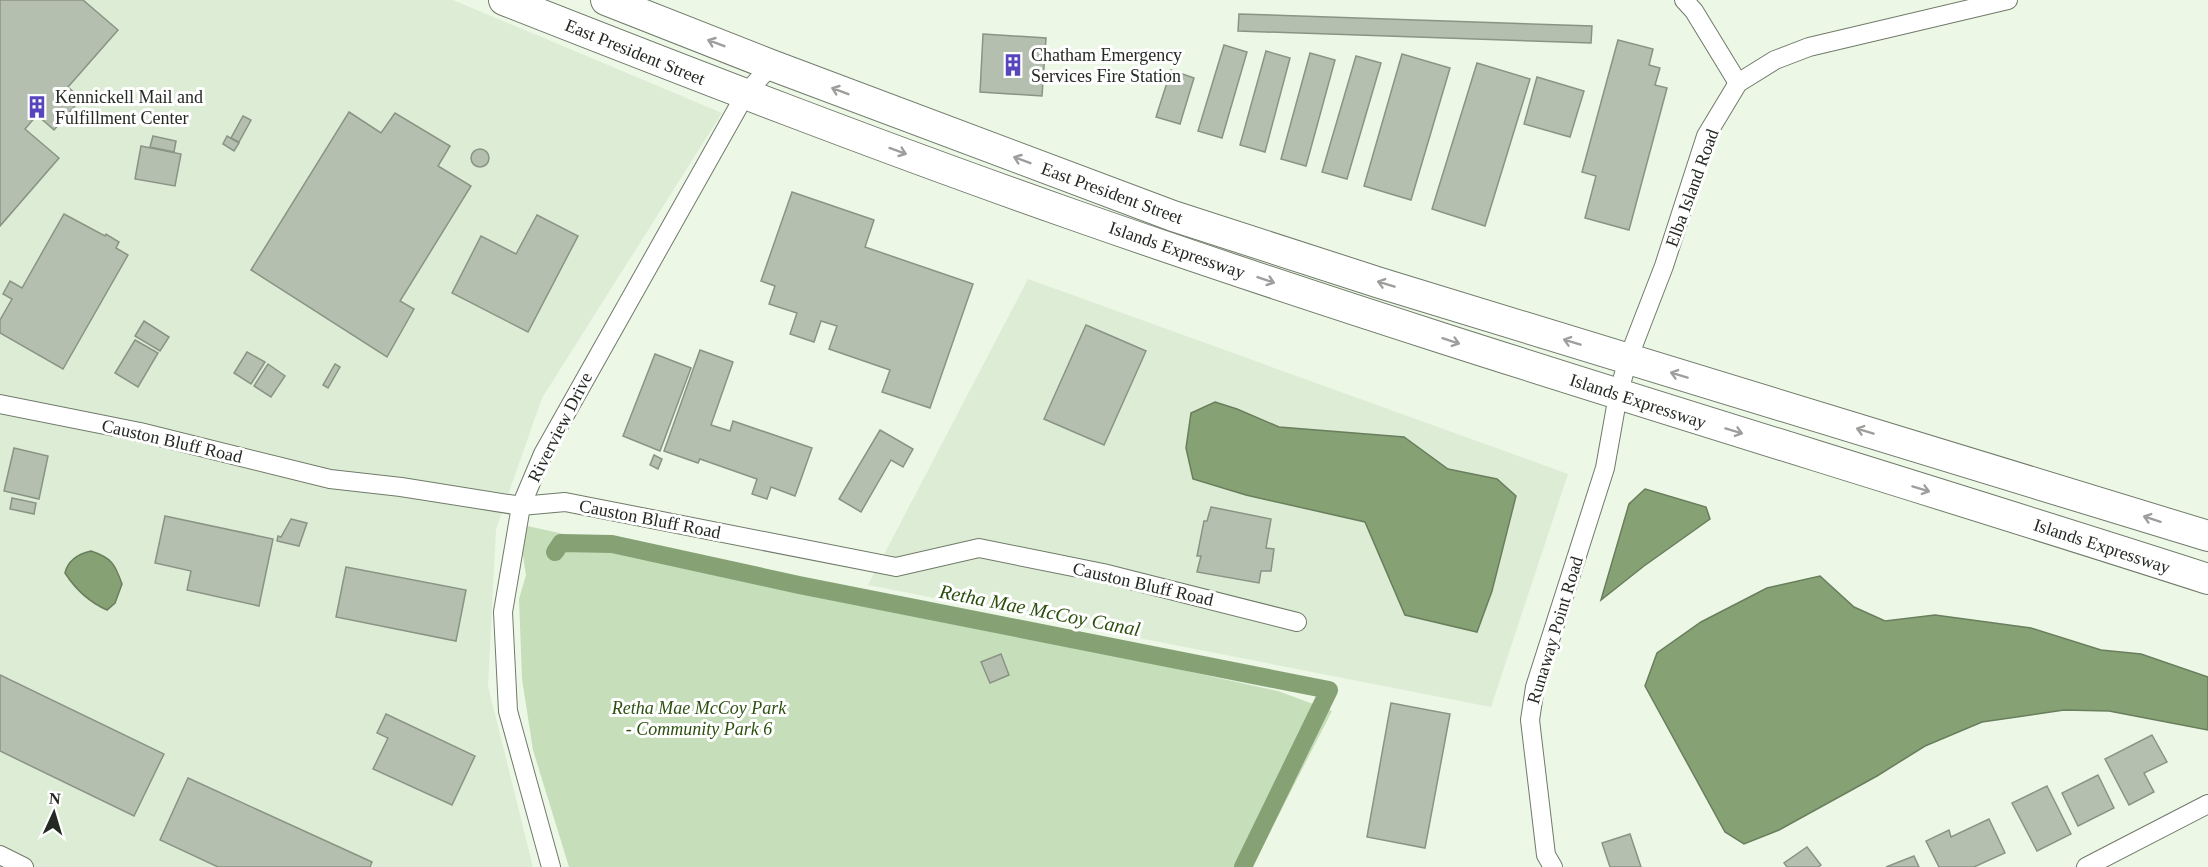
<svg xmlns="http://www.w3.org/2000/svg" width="2208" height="867" font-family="Georgia,serif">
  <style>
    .built { fill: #ddecd4 }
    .green { fill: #c7deba }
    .water { fill: #86a275; stroke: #697e5c; stroke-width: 1.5 }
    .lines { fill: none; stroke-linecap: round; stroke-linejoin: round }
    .canal { stroke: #86a275; stroke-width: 18 }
    .building { fill: #b4bfaf; stroke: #8a9485; stroke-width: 1.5 }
    .minor-casing { stroke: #707a6a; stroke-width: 20 }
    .primary-casing { stroke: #707a6a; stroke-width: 32 }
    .minor { stroke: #fff; stroke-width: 18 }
    .primary { stroke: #fff; stroke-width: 30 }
    .oneway { stroke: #9d9f9c }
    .labels { text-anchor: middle; stroke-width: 6; stroke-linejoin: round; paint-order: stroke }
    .street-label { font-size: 18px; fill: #252923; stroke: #fff }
    .poi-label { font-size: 18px; fill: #252923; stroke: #fff; text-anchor: start }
    .park-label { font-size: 18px; font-style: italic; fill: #2d500f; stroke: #fff }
    .water-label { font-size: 20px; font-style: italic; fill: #2a4d0b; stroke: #fff }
  </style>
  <rect width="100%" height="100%" fill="#ecf7e6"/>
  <g class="built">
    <polygon points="0,0 453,0 722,113 542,398 496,529 488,686 533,867 0,867"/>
    <polygon points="1028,279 1568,474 1491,707 868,585"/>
  </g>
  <polygon class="green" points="518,524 1278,691 1332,711 1252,867 569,867 533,750 522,679 519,599 526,575"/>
  <g class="water">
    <polygon points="1215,402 1237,409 1279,427 1404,437 1448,469 1497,479 1516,496 1492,591 1477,632 1405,615 1365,522 1246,495 1193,479 1186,448 1191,413"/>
    <polygon points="1645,489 1706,507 1710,519 1644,566 1601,600 1629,504"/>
    <path d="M91,551C112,558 115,564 122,584L115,603L107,610C89,602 76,590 65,573C68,560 78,554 91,551Z"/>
    <polygon points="1820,576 1854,607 1885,621 1935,615 2031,628 2101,650 2141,654 2208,677 2208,730 2109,711 2064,710 1982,722 1925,746 1877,776 1779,830 1744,844 1725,832 1645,686 1657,653 1701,622 1767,588"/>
  </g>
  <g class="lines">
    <polyline class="canal" points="555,552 561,543 612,544 799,585 1329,690 1243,867"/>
  </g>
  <g class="building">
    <polygon points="0,0 83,0 118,30 68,87 81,99 54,130 37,115 25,129 59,158 0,226"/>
    <polygon points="1239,14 1592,26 1591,43 1238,31"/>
    <polygon points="983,34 1046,38 1042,96 980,92"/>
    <polygon points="1618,40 1653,49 1649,65 1660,68 1655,85 1667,88 1629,230 1585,218 1596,176 1582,172"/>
    <polygon points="1224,45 1247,52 1222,138 1198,131"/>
    <polygon points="1266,51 1290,58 1265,152 1240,145"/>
    <polygon points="1310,53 1335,60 1306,166 1281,159"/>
    <polygon points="1402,54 1450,68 1411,200 1364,186"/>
    <polygon points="1356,56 1381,63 1347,179 1322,172"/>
    <polygon points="1477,63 1530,79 1485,226 1432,209"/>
    <polygon points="1171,70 1194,78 1180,124 1156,117"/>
    <polygon points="1537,77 1584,91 1570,137 1524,124"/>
    <polygon points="349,112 381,133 395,113 450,146 438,166 471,186 400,301 414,309 387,357 251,270"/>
    <polygon points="243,116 251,120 239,142 231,138"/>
    <polygon points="153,136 176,141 174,152 150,147"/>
    <polygon points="227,136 239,143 234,151 223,144"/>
    <polygon points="141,146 181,154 175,186 135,179"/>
    <circle cx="480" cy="158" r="9"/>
    <polygon points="792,192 874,220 865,247 973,284 930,408 882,392 890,370 829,349 837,326 821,321 814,342 790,334 797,313 769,304 775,286 761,281"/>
    <polygon points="64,214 105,236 106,234 119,242 116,248 128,255 63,369 0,333 0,320 12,299 3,294 10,281 22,288"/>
    <polygon points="537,215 578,236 528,332 452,293 481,236 516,254"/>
    <polygon points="144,321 169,337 160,351 135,336"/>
    <polygon points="1086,325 1146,351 1104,445 1044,419"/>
    <polygon points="135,340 158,353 138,387 115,373"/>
    <polygon points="700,350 733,362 711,425 730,431 733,421 812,448 795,496 771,487 767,499 752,494 757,479 700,459 698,463 664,451"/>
    <polygon points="247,352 265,362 251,384 234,373"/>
    <polygon points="655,354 691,368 660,451 623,436"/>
    <polygon points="268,364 285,376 271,397 254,386"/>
    <polygon points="335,364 340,367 328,388 323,385"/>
    <polygon points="880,430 913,449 903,467 891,460 861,512 839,499"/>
    <polygon points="14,448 48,456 39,499 4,491"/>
    <polygon points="654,455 662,459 658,469 650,465"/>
    <polygon points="12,498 36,503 34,514 10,509"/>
    <polygon points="1211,507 1271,519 1266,548 1274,549 1271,571 1261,571 1259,583 1197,572 1201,556 1197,556 1204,521 1207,521"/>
    <polygon points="165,516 273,539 259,606 187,590 191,571 155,563"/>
    <polygon points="291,519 307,523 299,546 277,541 278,536 281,537"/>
    <polygon points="346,567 466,590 456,641 336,617"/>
    <polygon points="1001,654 1009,675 990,683 981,662"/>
    <polygon points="0,675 164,754 134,816 0,751"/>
    <polygon points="1391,703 1450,714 1425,848 1367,837"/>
    <polygon points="386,714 475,756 452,805 373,769 388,738 377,733"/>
    <polygon points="2152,735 2167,762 2144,773 2154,792 2129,805 2105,759"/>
    <polygon points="2098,775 2114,808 2078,826 2062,793"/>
    <polygon points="188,778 372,862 370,867 218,867 160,840"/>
    <polygon points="2047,786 2071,834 2037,851 2012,803"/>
    <polygon points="1989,819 2005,853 1974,867 1939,867 1926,841 1949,830 1951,837"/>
    <polygon points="1630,834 1641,867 1610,867 1602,843"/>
    <polygon points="1807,847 1821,865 1818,867 1787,867 1784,863"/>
    <polygon points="1914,856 1919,867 1886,867"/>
  </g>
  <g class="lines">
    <g class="minor-casing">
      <g id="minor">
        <polyline points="1684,0 1694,11 1738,83"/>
        <polyline points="0,404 140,432 330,479 401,487 521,506 565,502 896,567 979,548 1103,573 1297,622"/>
        <polyline points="0,855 24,867"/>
        <polyline points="551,867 508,711 503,612 521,506 543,454 745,95 771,65"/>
        <polyline points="1553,867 1546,855 1530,720 1535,687 1605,468 1618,395 1628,359 1664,266 1706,136 1738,83 1775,60 1809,47 2008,0"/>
        <polyline points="2086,867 2208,804"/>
      </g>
    </g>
    <g class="primary-casing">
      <g id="primary">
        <path d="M504,0C692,74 880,147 1071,214C1447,346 1829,457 2208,579"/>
        <polyline points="606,0 771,65 1173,216 1380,283 2208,536"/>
      </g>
    </g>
    <use href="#minor" class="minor"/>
    <use href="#primary" class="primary"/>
  </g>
  <defs><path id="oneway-shaft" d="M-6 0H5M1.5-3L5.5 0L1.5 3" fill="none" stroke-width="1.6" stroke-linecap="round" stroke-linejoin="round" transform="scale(1.5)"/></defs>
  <g class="oneway">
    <use href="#oneway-shaft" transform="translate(716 43) rotate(-159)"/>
    <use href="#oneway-shaft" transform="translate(840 91) rotate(-159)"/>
    <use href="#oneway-shaft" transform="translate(898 151) rotate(20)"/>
    <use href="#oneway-shaft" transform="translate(1022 160) rotate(-159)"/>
    <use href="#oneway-shaft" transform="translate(1266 280) rotate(19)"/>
    <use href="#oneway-shaft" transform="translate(1386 284) rotate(-163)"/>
    <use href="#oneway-shaft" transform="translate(1451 341) rotate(18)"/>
    <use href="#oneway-shaft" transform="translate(1572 342) rotate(-163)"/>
    <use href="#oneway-shaft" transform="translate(1679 375) rotate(-163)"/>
    <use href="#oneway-shaft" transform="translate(1734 431) rotate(17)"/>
    <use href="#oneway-shaft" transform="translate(1865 431) rotate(-163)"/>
    <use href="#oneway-shaft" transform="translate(1921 489) rotate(17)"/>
    <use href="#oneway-shaft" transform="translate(2152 519) rotate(-162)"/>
  </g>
  <defs>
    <g id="building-bare" transform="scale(1.8)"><path d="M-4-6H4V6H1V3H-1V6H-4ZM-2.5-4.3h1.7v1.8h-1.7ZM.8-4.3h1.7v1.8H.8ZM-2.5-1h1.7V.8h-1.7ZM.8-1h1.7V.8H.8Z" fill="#5745bd" stroke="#fff" stroke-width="2.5" paint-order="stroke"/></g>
  </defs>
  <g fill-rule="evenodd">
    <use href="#building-bare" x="1013" y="65"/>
    <use href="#building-bare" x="37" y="107"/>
  </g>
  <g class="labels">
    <g class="street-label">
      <text transform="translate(635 52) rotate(22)" y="6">East President Street</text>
      <text transform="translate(1692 188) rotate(-70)" y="6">Elba Island Road</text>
      <text transform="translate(1112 193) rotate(20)" y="6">East President Street</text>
      <text transform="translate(1177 250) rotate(19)" y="6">Islands Expressway</text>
      <text transform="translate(1638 401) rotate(18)" y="6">Islands Expressway</text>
      <text transform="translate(560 427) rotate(-63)" y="6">Riverview Drive</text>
      <text transform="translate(172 441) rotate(13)" y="6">Causton Bluff Road</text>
      <text transform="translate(650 519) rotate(11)" y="6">Causton Bluff Road</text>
      <text transform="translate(2102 546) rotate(18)" y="6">Islands Expressway</text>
      <text transform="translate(1143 584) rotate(13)" y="6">Causton Bluff Road</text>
      <text transform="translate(1555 630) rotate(-73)" y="6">Runaway Point Road</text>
    </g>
    <g class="poi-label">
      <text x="1031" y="61">Chatham Emergency<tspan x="1031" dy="21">Services Fire Station</tspan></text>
      <text x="55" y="103">Kennickell Mail and<tspan x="55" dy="21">Fulfillment Center</tspan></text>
    </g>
    <g class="park-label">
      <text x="699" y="714">Retha Mae McCoy Park<tspan x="699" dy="21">- Community Park 6</tspan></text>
    </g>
    <g class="water-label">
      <text transform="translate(1040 610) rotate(11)" y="7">Retha Mae McCoy Canal</text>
    </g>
  </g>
  <g transform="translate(54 813) rotate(4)" stroke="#ffffff" stroke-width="4.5" paint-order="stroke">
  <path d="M0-4.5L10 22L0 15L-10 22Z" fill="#252923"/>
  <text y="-9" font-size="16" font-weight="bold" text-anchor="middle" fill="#252923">N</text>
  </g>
</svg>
